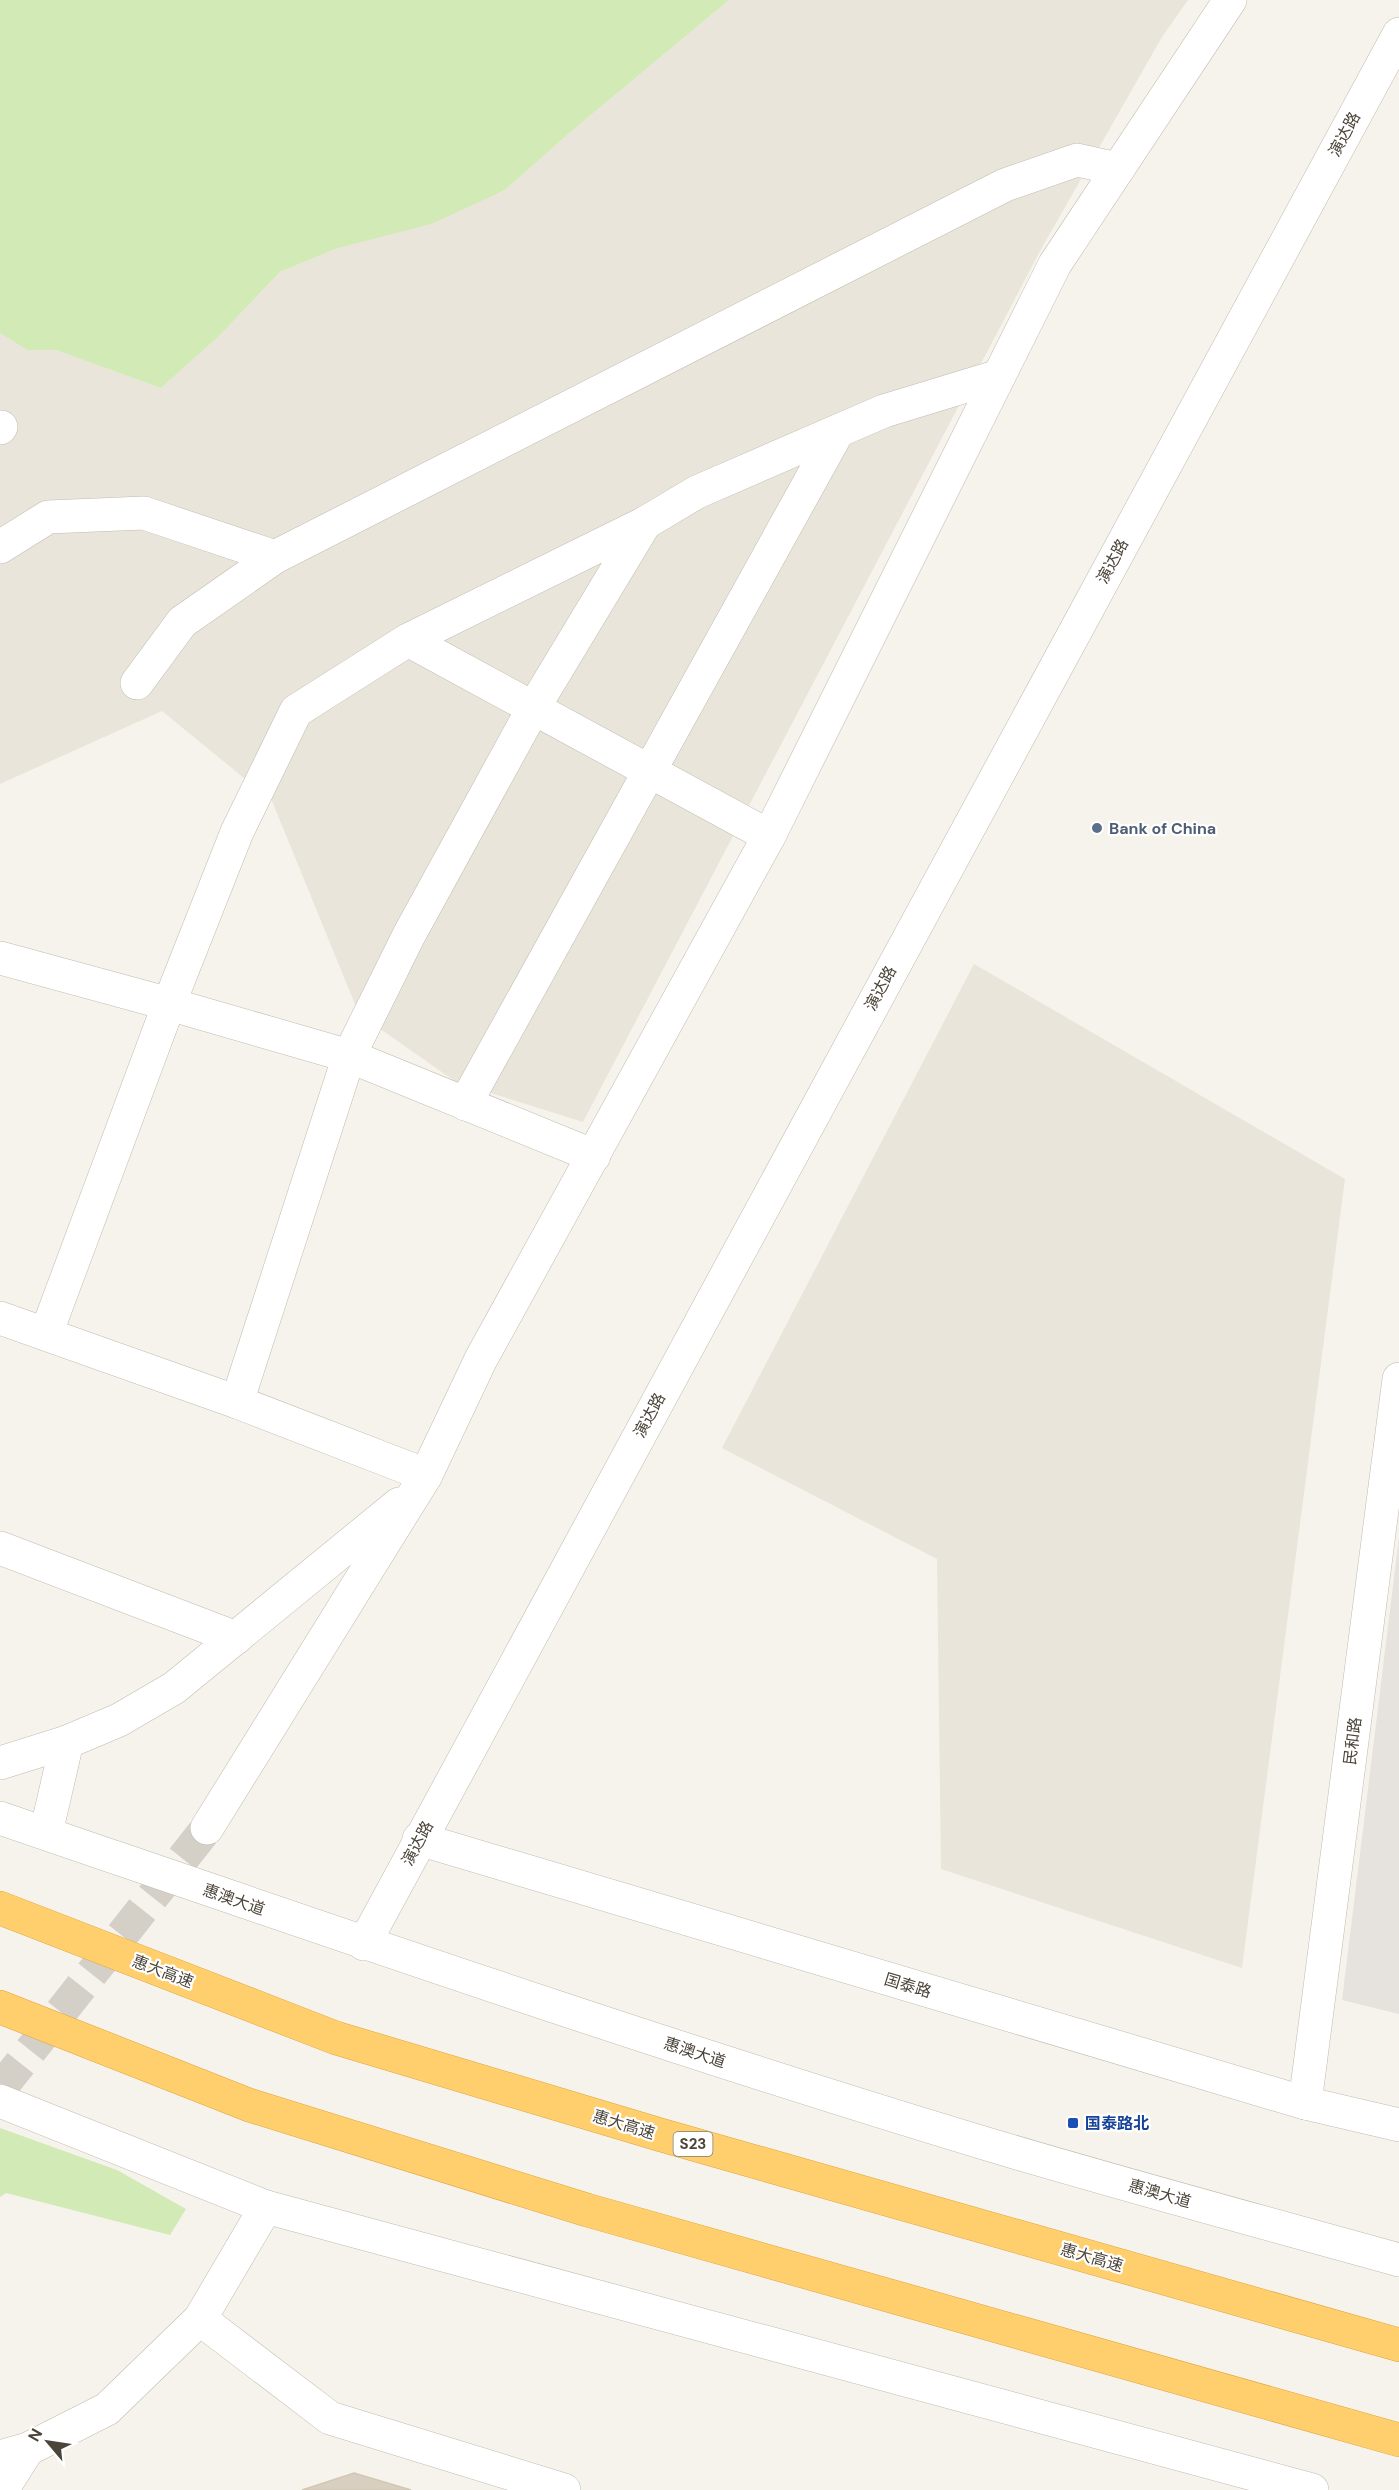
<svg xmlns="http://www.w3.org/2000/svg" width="1399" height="2490" font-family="'DM Sans','Noto Sans SC',sans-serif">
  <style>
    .residential { fill: #eae5da }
    .industrial { fill: #e6e2dd }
    .green { fill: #d2eab5 }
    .building { fill: #d8cfc1; stroke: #d3c7b4; stroke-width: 1.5 }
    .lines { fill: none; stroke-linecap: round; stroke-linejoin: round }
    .minor-tunnel { stroke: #d4d0c8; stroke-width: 33; stroke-dasharray: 33 16; stroke-linecap: butt }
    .minor-casing { stroke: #c2bbae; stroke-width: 34 }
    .highway-casing { stroke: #e0a43c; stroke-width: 34 }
    .minor { stroke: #fff; stroke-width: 33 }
    .highway { stroke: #ffcf6e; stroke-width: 33 }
    .service-dot { fill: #5c6f8a; stroke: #fff; stroke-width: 2 }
    .transit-dot { fill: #1a4fb4; stroke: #fff; stroke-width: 2 }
    .labels { text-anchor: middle; stroke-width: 4.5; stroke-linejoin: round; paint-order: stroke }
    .shield { fill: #fff; stroke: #817c74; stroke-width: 1.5 }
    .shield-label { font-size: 15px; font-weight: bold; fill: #4b4439 }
    .street-label { font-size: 16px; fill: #4b4439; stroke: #fff }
    .service-label { font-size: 16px; font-weight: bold; fill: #4e5e75; stroke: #fff; text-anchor: start }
    .transit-label { font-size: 16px; font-weight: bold; fill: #164399; stroke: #fff; text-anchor: start }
  </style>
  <rect width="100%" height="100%" fill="#f6f3ec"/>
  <g class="residential">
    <polygon points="729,0 1188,0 1162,37 1040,251 583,1122 456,1082 359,1014 272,801 162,711 0,784 0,333 27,350 56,350 161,388 218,337 280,272 338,248 505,190 574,129"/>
    <polygon points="974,964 1345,1179 1242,1968 941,1869 937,1559 722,1448"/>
  </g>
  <polygon class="industrial" points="1399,1537 1399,2014 1342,2000"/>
  <g class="green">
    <polygon points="0,0 729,0 574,129 505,190 431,224 338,248 280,272 218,337 161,388 56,350 27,350 0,333"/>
    <polygon points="0,2128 117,2170 186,2209 170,2235 6,2193 0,2197"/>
  </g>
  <polygon class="building" points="354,2473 411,2490 302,2490"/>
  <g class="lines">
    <polyline class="minor-tunnel" points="0,2089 207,1828"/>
    <g class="minor-casing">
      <g id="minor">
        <polyline points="0,428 1,427"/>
        <polyline points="645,523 697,492 884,411 999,376"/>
        <polyline points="0,547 48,517 144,513 275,557 1005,185 1077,160 1118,169"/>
        <polyline points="408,640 296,711 237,832 169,1004 349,1056 409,935 534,707 645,523 408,640 769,836"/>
        <polyline points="137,683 182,622 275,557"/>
        <polyline points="0,958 169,1004 46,1334"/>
        <polyline points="465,1104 838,431"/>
        <polyline points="0,1318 237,1402 426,1475"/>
        <polyline points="237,1402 349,1056 594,1156"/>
        <polyline points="0,1548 236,1638"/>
        <polyline points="0,1763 67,1742 119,1720 174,1688 399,1504"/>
        <path d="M0,1818C328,1930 655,2044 987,2144C1124,2185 1262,2222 1399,2260"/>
        <polyline points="207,1828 426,1475 481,1359 769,836 1055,264 1230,0"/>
        <polyline points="46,1833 67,1742"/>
        <polyline points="419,1839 1305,2103 1399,2125"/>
        <polyline points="364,1944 1399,34"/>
        <polyline points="0,2101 266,2207 1312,2490"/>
        <polyline points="1305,2103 1399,1379"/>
        <polyline points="200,2319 330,2418 564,2490"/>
        <polyline points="0,2457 28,2449 107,2409 200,2319 266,2207"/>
        <polyline points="2,2490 28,2449"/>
      </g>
    </g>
    <g class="highway-casing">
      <g id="highway">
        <polyline points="0,1908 336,2038 661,2135 1399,2345"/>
        <polyline points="0,2007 249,2105 587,2210 1399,2440"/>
      </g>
    </g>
    <use href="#minor" class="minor"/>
    <use href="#highway" class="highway"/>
  </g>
  <circle class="service-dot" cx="1097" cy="828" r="6"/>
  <rect class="transit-dot" x="1067" y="2117" width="12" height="12" rx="3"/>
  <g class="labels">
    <rect class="shield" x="673.5" y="2132" width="39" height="24" rx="4.5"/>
    <g class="shield-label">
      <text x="693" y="2149">S23</text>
    </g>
    <g class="street-label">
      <text transform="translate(1344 134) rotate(-62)" y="6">演达路</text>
      <text transform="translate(1112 561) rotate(-62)" y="6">演达路</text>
      <text transform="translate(880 988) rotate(-62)" y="6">演达路</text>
      <text transform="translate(649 1415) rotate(-62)" y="6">演达路</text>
      <text transform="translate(1352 1741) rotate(-83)" y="6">民和路</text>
      <text transform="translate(417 1843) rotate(-62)" y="6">演达路</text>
      <text transform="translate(234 1899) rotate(19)" y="6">惠澳大道</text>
      <text transform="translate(163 1971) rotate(21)" y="6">惠大高速</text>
      <text transform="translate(908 1985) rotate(17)" y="6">国泰路</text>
      <text transform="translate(695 2052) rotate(18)" y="6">惠澳大道</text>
      <text transform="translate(624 2124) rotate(17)" y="6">惠大高速</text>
      <text transform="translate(1160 2193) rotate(16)" y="6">惠澳大道</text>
      <text transform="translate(1092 2257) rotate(16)" y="6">惠大高速</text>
    </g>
    <g class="service-label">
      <text x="1109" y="834">Bank of China</text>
    </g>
    <g class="transit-label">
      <text x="1085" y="2129">国泰路北</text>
    </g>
  </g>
  <g transform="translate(48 2442) rotate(299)" stroke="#ffffff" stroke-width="4.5" paint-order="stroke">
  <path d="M0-4.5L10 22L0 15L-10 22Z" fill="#4b4439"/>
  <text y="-9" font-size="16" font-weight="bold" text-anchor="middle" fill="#4b4439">N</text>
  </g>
</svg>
